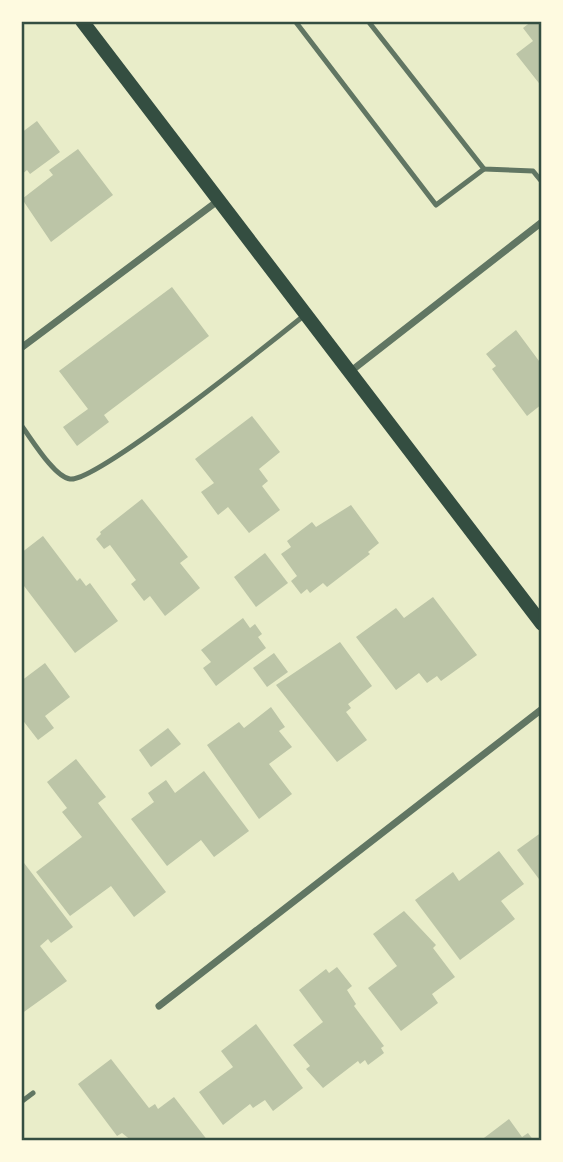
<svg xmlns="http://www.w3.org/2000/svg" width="563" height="1162" font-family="Overpass,sans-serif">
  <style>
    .building { fill: #bcc5a7 }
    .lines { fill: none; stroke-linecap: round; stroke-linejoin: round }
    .service { stroke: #617663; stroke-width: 5 }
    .minor { stroke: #617663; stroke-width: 7 }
    .secondary { stroke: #344e41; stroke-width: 14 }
    .neatline { fill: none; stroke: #344e41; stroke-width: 2.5 }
  </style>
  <rect width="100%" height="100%" fill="#e9edc9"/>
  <g class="building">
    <polygon points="532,21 542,21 542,87 516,54 533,41 523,28"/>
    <polygon points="37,121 60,152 30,174 27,170 21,175 21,133"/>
    <polygon points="78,149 113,195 51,242 22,199 53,175 49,170"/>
    <polygon points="172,287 209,336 104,415 109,422 77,446 63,427 88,409 59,371"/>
    <polygon points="516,330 542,365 542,404 527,416 492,369 496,366 486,354"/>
    <polygon points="252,416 280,452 259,469 268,481 262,486 280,510 249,533 228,507 218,515 201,492 214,483 195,459"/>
    <polygon points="142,499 188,557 180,563 200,588 165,616 150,596 144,601 131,584 136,580 110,545 104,549 96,539 101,534 100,532"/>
    <polygon points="351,505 379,543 368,552 370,554 327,587 323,583 310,593 307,589 301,594 291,581 297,576 281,554 291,547 287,541 312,522 316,527"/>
    <polygon points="43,536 77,581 80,578 86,586 90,583 118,621 75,653 21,582 21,553"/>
    <polygon points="265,553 288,583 256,607 234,577"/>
    <polygon points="433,597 477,655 441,681 437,676 427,683 419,673 396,690 356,637 396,608 404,618"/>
    <polygon points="243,618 250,628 255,624 262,634 258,637 266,648 216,686 203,668 211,662 201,650"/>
    <polygon points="340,642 372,686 348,704 351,708 346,712 367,740 337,762 276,685"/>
    <polygon points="274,653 288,672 267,687 253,668"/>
    <polygon points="45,663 70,697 45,716 54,728 38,740 21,718 21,681"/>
    <polygon points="271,707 285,727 279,731 292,747 269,764 292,794 259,819 207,745 239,722 244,728"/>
    <polygon points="168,728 181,744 151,767 139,750"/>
    <polygon points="76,759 106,797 98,803 166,892 134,917 111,886 70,916 36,872 82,837 62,812 67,808 47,782"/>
    <polygon points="204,771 249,831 214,857 201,840 167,866 131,819 154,802 148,793 166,780 175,793"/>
    <polygon points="542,832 542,883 517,850"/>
    <polygon points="499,851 524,884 501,901 515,919 460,960 415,900 453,872 459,881"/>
    <polygon points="21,859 73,927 51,943 48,939 40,946 67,981 21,1014"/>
    <polygon points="404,911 436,945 433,948 455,977 432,994 438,1003 401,1031 368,988 397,966 373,934"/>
    <polygon points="337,967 352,986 347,990 356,1004 354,1006 384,1046 381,1048 384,1053 368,1065 365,1060 360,1064 358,1061 323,1088 306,1069 310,1066 293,1045 323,1022 299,990 326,969 329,973"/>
    <polygon points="256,1024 303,1088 273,1111 265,1100 253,1108 250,1104 223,1125 199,1092 233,1067 221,1051"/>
    <polygon points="111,1059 149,1108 155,1104 158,1109 174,1097 208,1141 132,1141 122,1133 117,1136 78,1084"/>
    <polygon points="509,1119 522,1137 528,1133 534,1141 480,1141"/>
  </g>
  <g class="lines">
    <g class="service">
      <polyline points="295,21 436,205 484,169"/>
      <polyline points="368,21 484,169 533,171 542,182"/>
      <path d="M21,425C31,438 54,477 70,479C96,483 275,339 306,314"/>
      <polyline points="21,1102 33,1093"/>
    </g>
    <g class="minor">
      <polyline points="21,348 219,200"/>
      <polyline points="351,371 542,222"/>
      <polyline points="159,1006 542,709"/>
    </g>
    <polyline class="secondary" points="82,21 542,624"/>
  </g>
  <rect width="563" height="1162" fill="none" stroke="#fefae0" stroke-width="46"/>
  <rect x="23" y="23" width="517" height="1116" class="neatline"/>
</svg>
